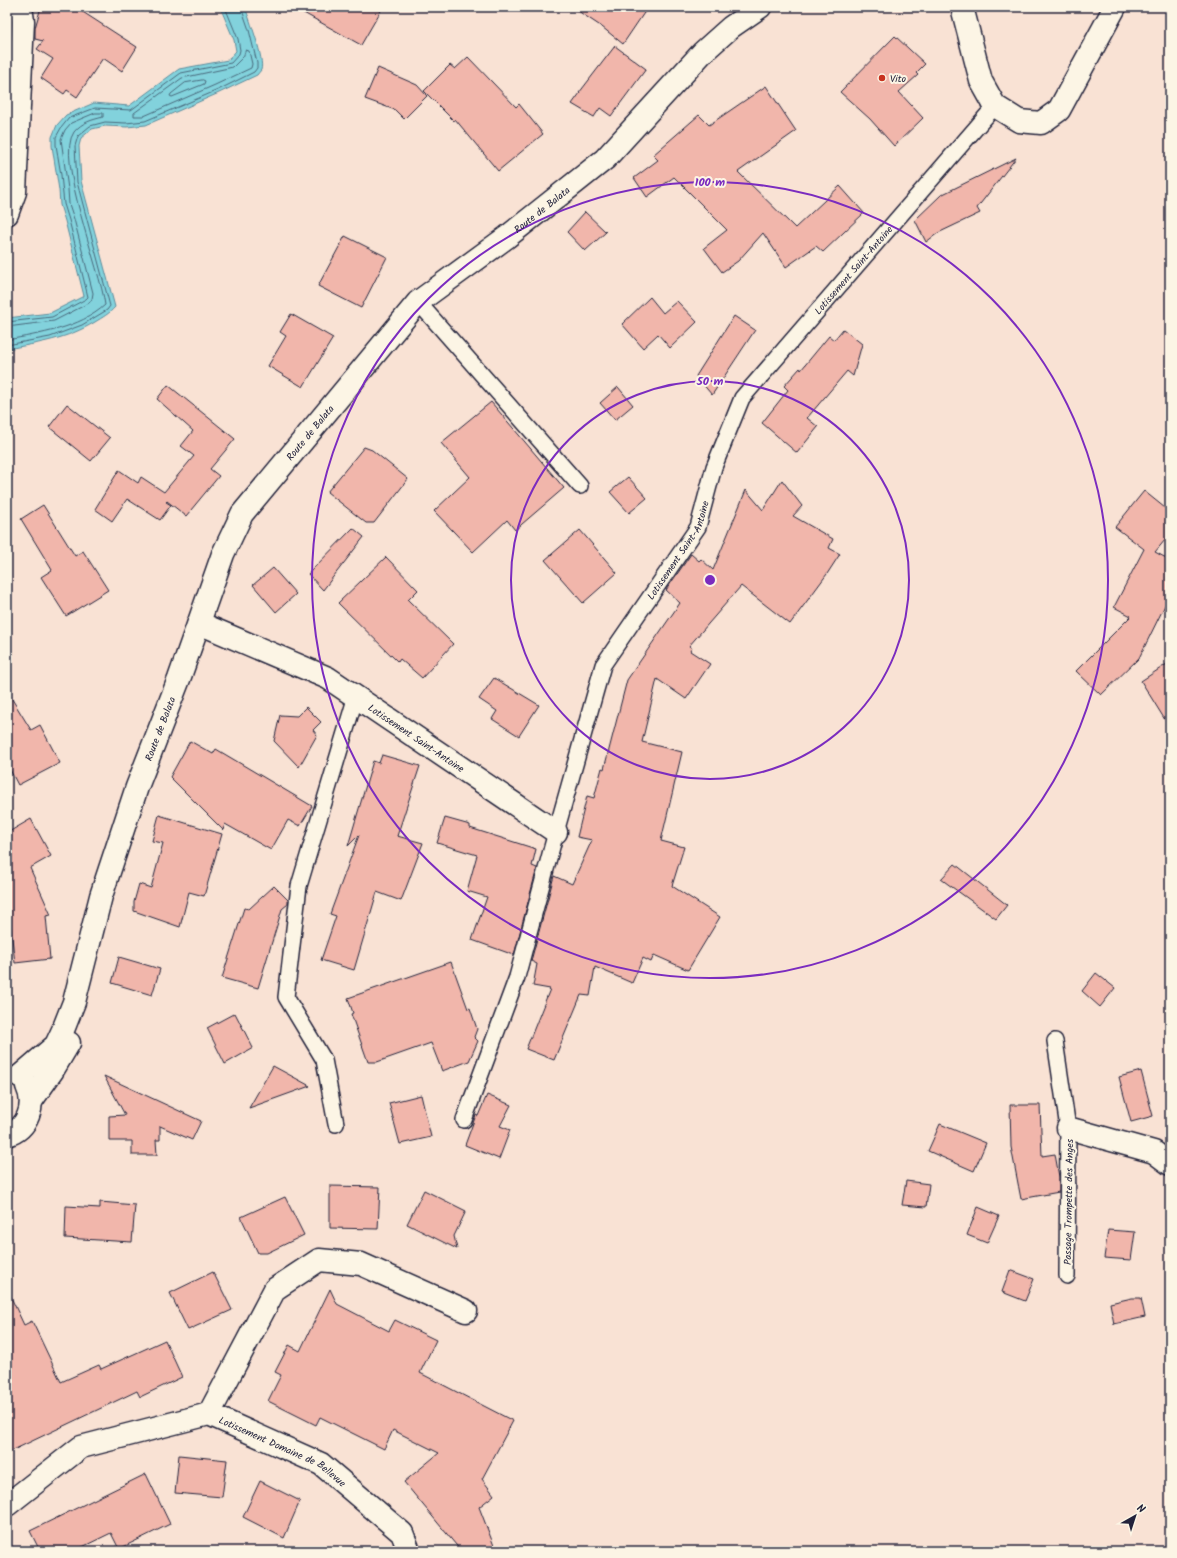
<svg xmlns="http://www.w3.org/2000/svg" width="1177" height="1558" font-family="Kalam,sans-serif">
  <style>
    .water { fill: #82d2dc; stroke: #5c8c9c }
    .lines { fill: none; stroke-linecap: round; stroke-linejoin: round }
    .shore { stroke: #48687b; stroke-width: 1 }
    .building { fill: #f1b6ab; stroke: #22223b }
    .lane-casing { stroke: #22223b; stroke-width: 18 }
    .street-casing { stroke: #22223b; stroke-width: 25 }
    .secondary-casing { stroke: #22223b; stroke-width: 25 }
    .lane { stroke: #fcf5e5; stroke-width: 15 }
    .street { stroke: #fcf5e5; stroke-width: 22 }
    .secondary { stroke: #fcf5e5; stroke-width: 22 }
    .ring { fill: none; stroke: #7b2cbf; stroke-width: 2 }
    .poi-dot { fill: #c8321e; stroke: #fcf5e5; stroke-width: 1.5 }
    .labels { text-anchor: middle; stroke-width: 4; stroke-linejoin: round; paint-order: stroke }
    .poi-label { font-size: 10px; fill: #22223b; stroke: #fcf5e5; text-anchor: start }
    .street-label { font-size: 10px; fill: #22223b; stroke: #fcf5e5 }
    .centre { fill: #7b2cbf; stroke: #fcf5e5; stroke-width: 2 }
    .ring-label { font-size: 12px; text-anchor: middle; font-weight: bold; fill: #7b2cbf; stroke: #fcf5e5; stroke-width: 4; stroke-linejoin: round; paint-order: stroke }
  </style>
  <rect width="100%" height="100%" fill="#f9e2d4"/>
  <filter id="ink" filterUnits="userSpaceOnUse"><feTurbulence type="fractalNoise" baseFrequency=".025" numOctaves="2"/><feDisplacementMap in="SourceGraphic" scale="8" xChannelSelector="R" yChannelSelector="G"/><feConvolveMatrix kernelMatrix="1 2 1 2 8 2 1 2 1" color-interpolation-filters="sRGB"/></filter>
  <g filter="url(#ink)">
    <path class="water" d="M220,7H245C249,18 265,60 261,70C260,72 258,73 257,75L219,93L146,125L127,127L105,126L92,129L81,138L79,146L81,181L115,307C109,314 103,317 95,322C67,339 39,343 7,349V318L50,313L84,296L65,221L60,205L59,190L52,146V137L57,125L66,115L94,103L129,106L179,69L228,60L236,51L234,40Z"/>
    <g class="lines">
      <g class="shore">
        <polygon points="246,50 249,51 252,64 251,68 215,85 144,116 134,116 134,113 182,78 233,67 243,57"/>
        <polygon points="203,80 205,81 204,84 172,97 170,96 171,94 185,83"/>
        <polyline points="7,322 52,317 86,299 88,297 69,220 64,204 61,175 56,145 56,137 61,128 69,118 95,108 131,110 181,73 231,63 239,54 240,50 238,39 225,7"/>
        <path d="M7,327L54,321L89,303L92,299L93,293L74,219L69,204L68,189L61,139L65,130L71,123L95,113H103V117C92,120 82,122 74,132C55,158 101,271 105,305C80,328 39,334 7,340"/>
        <polyline points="7,345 50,337 82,325 107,310 110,306 77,182 75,146 78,136 90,126 105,122 126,123 145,121 218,90 254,72 257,68 257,63 249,30 241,7"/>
      </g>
    </g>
    <g class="building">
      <polygon points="41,7 75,7 137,47 122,71 103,58 77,97 67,90 64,94 41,78 53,59 37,49 43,41 35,39 35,28"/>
      <polygon points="293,7 383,7 361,45"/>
      <polygon points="572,7 648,7 623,44 602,27"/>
      <polygon points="895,36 925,64 916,73 918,75 899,92 923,118 894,146 870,119 840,92"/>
      <polygon points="615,46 646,69 611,116 600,108 594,117 572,104 580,93 579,93"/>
      <polygon points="468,57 516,107 519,104 543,134 498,171 455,119 454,121 424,91 450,65 455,69"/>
      <polygon points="378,68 417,85 427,96 404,119 395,110 365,99"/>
      <polygon points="766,86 796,131 738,172 795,228 840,186 864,213 823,252 816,246 786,267 763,233 738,261 722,272 704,248 727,230 674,177 647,197 634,178 658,160 653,155 699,115 709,125"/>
      <polygon points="1016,158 977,208 980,213 938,233 926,242 915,220 941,195"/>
      <polygon points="585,212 606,232 585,251 567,232"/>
      <polygon points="345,236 387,257 361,308 318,286"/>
      <polygon points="650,297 663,313 677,301 697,322 670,348 658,334 643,348 622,324"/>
      <polygon points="291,314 333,338 303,387 268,366 286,336 280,332"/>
      <polygon points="734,316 755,330 712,395 696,376"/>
      <polygon points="843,329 862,344 853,376 847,371 807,418 818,427 797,453 762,423 788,390 784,386 800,368 801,370 829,336 834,340"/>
      <polygon points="168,385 235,439 210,469 219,476 186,516 167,501 166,502 171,505 160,520 127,499 112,521 95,509 119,470 138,483 141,477 164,492 194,456 181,446 193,431 157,399"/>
      <polygon points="618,387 633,405 615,420 600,403"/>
      <polygon points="491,402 564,488 515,530 507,520 473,552 434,511 470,477 441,443"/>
      <polygon points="67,404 110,438 91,461 49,427"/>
      <polygon points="364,447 372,450 408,479 374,523 366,523 327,492"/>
      <polygon points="628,477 647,498 629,513 610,492"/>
      <polygon points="782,480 802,506 793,516 833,539 829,548 840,554 827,574 790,624 741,586 689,646 692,648 690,651 710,664 686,699 657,679 642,742 682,752 661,841 684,847 672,886 720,917 688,970 654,955 651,962 643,958 632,983 595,967 590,996 581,995 554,1060 526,1049 550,989 533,986 537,964 531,961 554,876 572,884 592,840 577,837 587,796 594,798 602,768 604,769 627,680 680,603 666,590 691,554 699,561 701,559 713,570 746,490 763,510"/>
      <polygon points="1144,491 1170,512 1170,534 1155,552 1170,560 1170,595 1139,658 1101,695 1076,671 1131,616 1114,607 1144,549 1115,527"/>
      <polygon points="43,505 75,556 83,551 108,590 66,616 41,577 52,570 21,519"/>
      <polygon points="353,528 364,537 323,590 308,574"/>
      <polygon points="580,530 617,573 583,603 545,560"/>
      <polygon points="386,557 418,590 408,600 453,644 422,678 400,659 398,662 338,603"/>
      <polygon points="273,568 296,594 276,612 253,585"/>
      <polygon points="1170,662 1170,728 1141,681"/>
      <polygon points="494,678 539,705 519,736 492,719 497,711 479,699"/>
      <polygon points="7,691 31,730 40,725 60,763 18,785 7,764"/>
      <polygon points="306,707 321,722 313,730 317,735 299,767 274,741 280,715 297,716"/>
      <polygon points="190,741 213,754 216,749 312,806 300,826 288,820 271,850 225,824 223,830 170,777"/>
      <polygon points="382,755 420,766 397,836 423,843 401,901 377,892 354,970 321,960 336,916 330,914 359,835 348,846 373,761 379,763"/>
      <polygon points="159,815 222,834 204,896 189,892 180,927 134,911 134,902 139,884 151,888 163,843 152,841"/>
      <polygon points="445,818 470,825 470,828 536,849 532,866 537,868 514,955 472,940 487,897 467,891 477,855 437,843"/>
      <polygon points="31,819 51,856 30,868 51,915 46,916 50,959 15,963 7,898 7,833"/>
      <polygon points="955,864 1007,905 996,919 941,879"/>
      <polygon points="274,886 288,900 288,904 282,909 258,988 222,978 244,908 249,909"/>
      <polygon points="119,957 160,969 152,995 112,983"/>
      <polygon points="451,962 468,1009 470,1008 477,1029 474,1037 478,1041 469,1061 442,1071 431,1043 377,1062 368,1062 351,1014 353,1013 348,998"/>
      <polygon points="1096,973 1115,988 1100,1007 1082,991"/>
      <polygon points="235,1013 253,1048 225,1064 207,1028"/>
      <polygon points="273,1066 310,1086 249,1108"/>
      <polygon points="1141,1071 1153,1116 1131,1122 1119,1077"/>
      <polygon points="104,1076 201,1121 192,1140 160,1126 160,1140 156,1140 157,1155 132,1155 132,1141 109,1141 109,1116 125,1115"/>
      <polygon points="421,1095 431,1137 400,1144 389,1103"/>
      <polygon points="487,1095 511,1105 500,1126 510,1130 499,1159 465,1145 476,1115 478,1116"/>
      <polygon points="1010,1105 1040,1105 1042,1156 1055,1154 1059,1177 1059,1192 1021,1199 1011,1147"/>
      <polygon points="940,1124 986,1143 974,1171 928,1151"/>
      <polygon points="906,1181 929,1184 926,1207 902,1205"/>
      <polygon points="330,1186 380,1187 378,1229 330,1228"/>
      <polygon points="424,1190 466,1211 454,1236 457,1249 407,1224"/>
      <polygon points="285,1197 304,1235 267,1253 258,1253 241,1217"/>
      <polygon points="100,1202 135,1205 132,1242 65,1238 66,1206 100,1208"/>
      <polygon points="978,1207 999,1216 987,1243 967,1235"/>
      <polygon points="1108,1230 1135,1232 1131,1260 1104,1258"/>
      <polygon points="1010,1270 1034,1279 1025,1301 1002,1292"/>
      <polygon points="213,1272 232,1310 188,1330 170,1293"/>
      <polygon points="7,1289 24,1325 32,1321 61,1382 99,1365 101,1369 165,1340 182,1377 140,1397 137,1391 7,1453"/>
      <polygon points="330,1289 337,1304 389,1331 395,1320 436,1340 420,1373 513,1421 482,1479 494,1495 479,1507 496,1551 461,1551 404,1482 439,1453 393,1430 384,1449 320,1417 316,1425 268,1401 281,1375 275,1372 289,1345 300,1351"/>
      <polygon points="1132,1298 1141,1298 1145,1317 1114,1324 1110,1303"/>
      <polygon points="179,1455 227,1460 222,1497 175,1493"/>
      <polygon points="146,1474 170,1524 119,1549 111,1533 74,1551 40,1551 30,1531"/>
      <polygon points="260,1481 300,1501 284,1538 243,1517"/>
    </g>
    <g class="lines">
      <g class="lane-casing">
        <g id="lane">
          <polyline points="418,302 580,486"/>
          <polyline points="1055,1041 1068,1128 1067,1276"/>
          <path id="s1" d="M464,1120L517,977L556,832L603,665L698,527L714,467L742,398L995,106"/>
          <polyline points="336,1124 324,1060 286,997 299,886 356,696"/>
        </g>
      </g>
      <g class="street-casing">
        <g id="street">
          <path id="s2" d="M199,623L328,678L556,832"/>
          <polyline points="1068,1128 1154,1152 1170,1164"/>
          <polyline points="209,1414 275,1289 319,1260 361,1264 466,1311"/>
          <path id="s3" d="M7,1505L81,1447L209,1414L321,1464L402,1533L409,1551"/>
        </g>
      </g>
      <g class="secondary-casing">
        <g id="secondary">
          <polyline points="962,7 981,81 995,106 1019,121 1041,123 1059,110 1115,7"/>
          <polyline points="7,214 15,192 23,21 21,7"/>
          <path id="s4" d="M20,1076L56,1045L63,1030L74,1002L101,896L137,787L179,679L223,554L242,514L418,302L507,237L605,159L703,52L731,27L760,7"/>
          <polyline points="32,1100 53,1070 69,1043"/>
          <path d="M7,1135C28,1129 36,1105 27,1086"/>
        </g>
      </g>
      <use href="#lane" class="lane"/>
      <use href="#street" class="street"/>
      <use href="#secondary" class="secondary"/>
    </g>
  </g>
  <g class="ring">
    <circle cx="710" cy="580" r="199"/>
    <circle cx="710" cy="580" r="398"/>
  </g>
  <circle class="poi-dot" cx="882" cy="78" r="4"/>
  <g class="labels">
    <g class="poi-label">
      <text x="890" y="82">Vito</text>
    </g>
    <g class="street-label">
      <text dy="4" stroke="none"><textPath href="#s4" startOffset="1041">Route de Balata</textPath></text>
      <text dy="4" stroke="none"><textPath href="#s1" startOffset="950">Lotissement Saint-Antoine</textPath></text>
      <text dy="4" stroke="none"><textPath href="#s4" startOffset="717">Route de Balata</textPath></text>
      <text dy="4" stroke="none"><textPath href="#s1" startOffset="614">Lotissement Saint-Antoine</textPath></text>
      <text dy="4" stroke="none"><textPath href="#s4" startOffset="381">Route de Balata</textPath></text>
      <text dy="4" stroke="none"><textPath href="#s2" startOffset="247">Lotissement Saint-Antoine</textPath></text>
      <text transform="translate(1068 1202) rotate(-89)" y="4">Passage Trompette des Anges</text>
      <text dy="4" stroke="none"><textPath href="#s3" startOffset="309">Lotissement Domaine de Bellevue</textPath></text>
    </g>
  </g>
  <circle cx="710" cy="580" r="6" class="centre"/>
  <g class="ring-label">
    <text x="710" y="186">100 m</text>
    <text x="710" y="385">50 m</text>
  </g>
  <rect width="1177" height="1558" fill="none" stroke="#fcf5e5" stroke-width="24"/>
  <rect x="12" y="12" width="1153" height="1534" fill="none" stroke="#22223b" stroke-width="1.5" filter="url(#ink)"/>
  <g transform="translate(1135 1516) rotate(39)" stroke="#fcf5e5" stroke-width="3" paint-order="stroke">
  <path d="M0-3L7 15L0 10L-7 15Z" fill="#22223b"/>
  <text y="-6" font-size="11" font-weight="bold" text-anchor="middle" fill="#22223b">N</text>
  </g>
</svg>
